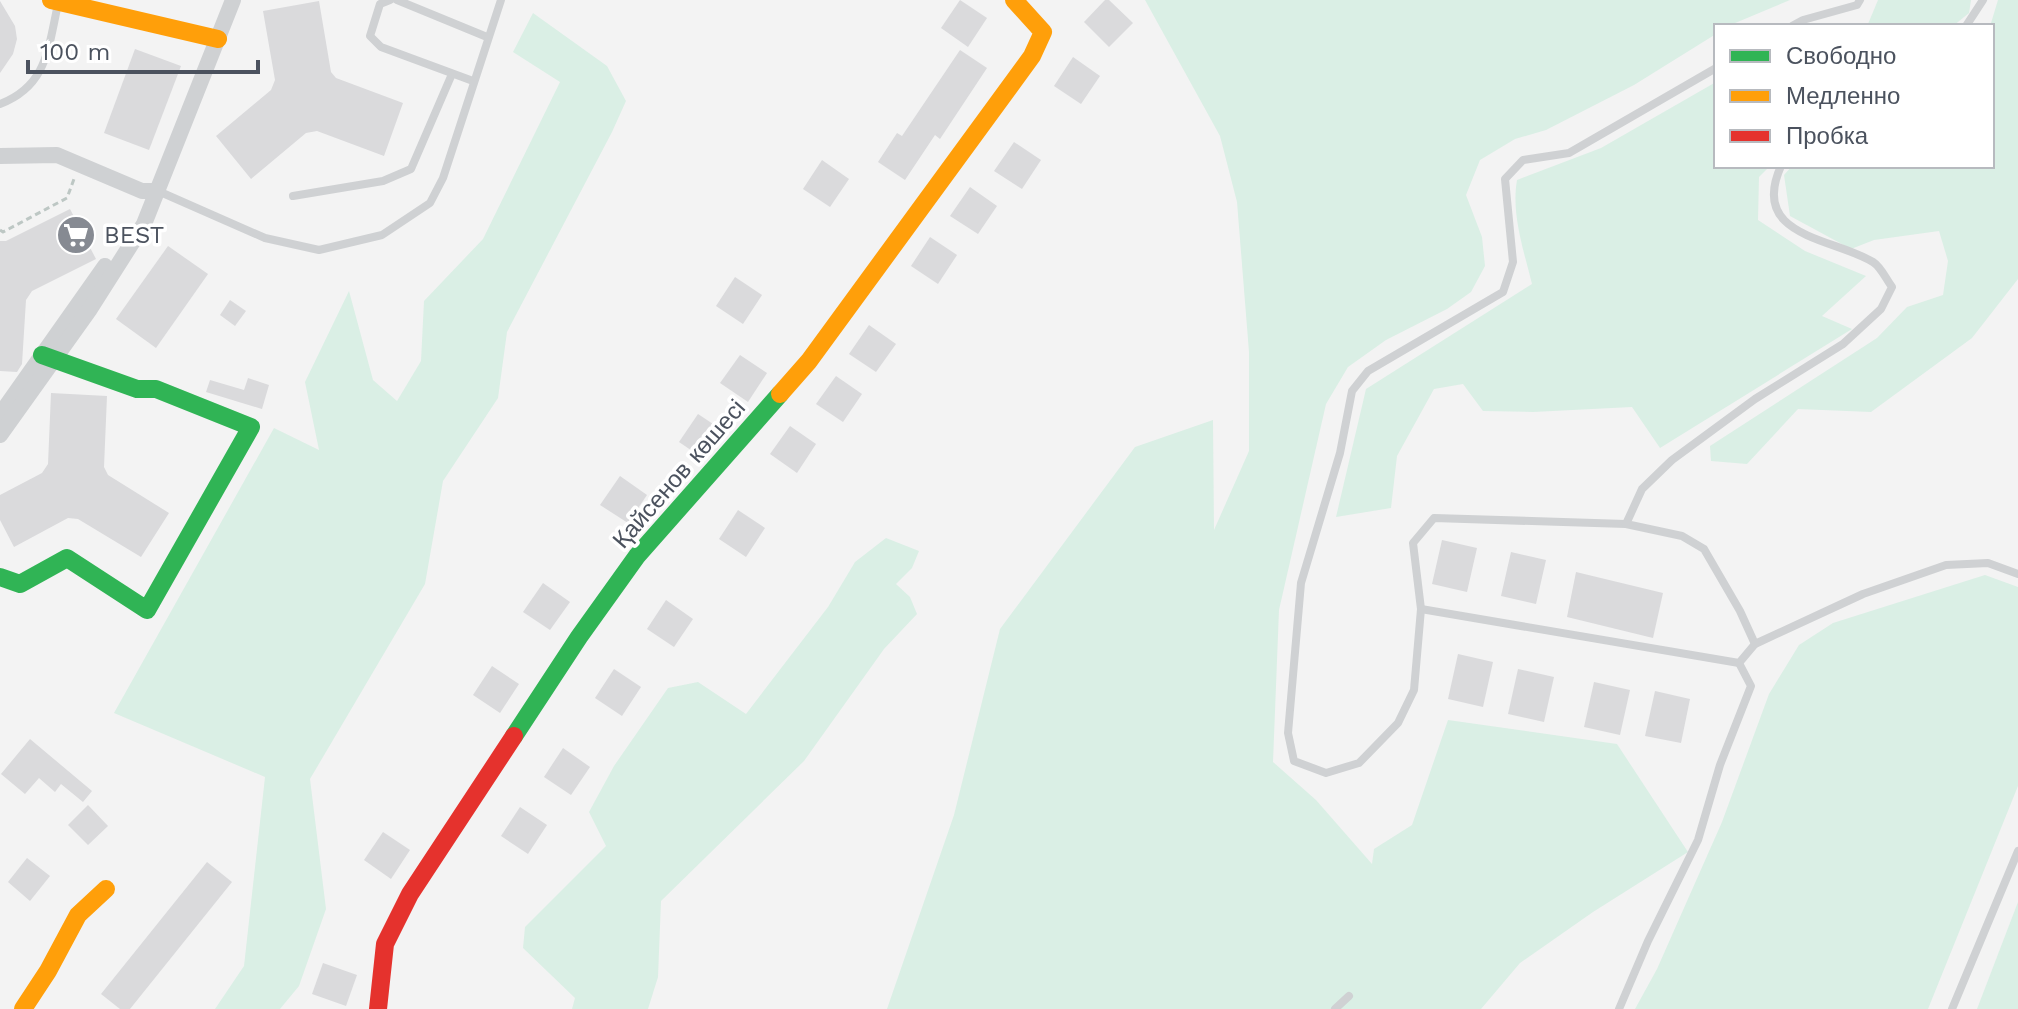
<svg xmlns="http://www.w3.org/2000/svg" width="2018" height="1009" font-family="'Work Sans',sans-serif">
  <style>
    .green { fill: #daefe5 }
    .building { fill: #dadadc }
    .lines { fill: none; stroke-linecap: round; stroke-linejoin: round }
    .path { stroke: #bdc7c4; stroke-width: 3; stroke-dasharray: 6 4; stroke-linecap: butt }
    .lane { stroke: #cfd1d3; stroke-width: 8 }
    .street { stroke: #cfd1d3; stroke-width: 16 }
    .fast { stroke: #30b455; stroke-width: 18 }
    .slow { stroke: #ff9f0a; stroke-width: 18 }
    .jam { stroke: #e5322d; stroke-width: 18 }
    .labels { text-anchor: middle; stroke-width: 7; stroke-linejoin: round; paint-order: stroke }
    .poi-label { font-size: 24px; fill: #4b525e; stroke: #fff; text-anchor: start }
    .street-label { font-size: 24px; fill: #4b525e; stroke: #fff }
  </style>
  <rect width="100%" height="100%" fill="#f3f3f3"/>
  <g class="green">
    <polygon points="1145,0 1790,0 1728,26 1716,26 1716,34 1634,85 1546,130 1515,139 1480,160 1466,195 1482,237 1485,266 1471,292 1447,309 1386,340 1348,367 1326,404 1279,610 1273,762 1316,800 1372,864 1374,849 1412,825 1448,720 1617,744 1688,852 1593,912 1520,963 1481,1009 887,1009 954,815 1000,629 1135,447 1213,420 1214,530 1249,451 1249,352 1237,202 1220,136"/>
    <polygon points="1878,0 1971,0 1969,13 1953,26 1860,26 1868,24"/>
    <polygon points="1998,0 2018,0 2018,279 1972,338 1871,412 1798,409 1747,464 1711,461 1710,446 1877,338 1907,307 1943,295 1948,261 1939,231 1874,240 1851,249 1790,216 1784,175 1792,166 1992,166 1992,26 1986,26 1991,23"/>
    <polygon points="533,13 607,66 626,101 612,132 507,332 498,398 443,481 425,584 310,779 326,909 299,986 280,1009 215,1009 244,966 265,777 114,713 274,428 319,450 305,382 349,291 373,380 397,401 421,361 424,301 483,239 560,82 513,52"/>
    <path d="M1716,82V166H1770L1759,177L1758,220L1805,251L1866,276L1822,316L1852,329L1660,448L1632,407L1533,412L1483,411L1463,384L1434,389L1397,456L1391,508L1336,517L1366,389L1532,284C1524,251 1511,214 1517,180L1601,148Z"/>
    <polygon points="886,538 919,551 912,568 896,584 910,597 917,614 884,649 804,761 661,901 658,977 648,1009 572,1009 575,998 523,948 525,927 606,846 589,812 614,766 668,688 698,682 746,714 828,607 855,562"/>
    <polygon points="1985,575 2018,587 2018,786 1928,1009 1635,1009 1657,969 1722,822 1769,694 1799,645 1833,623"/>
    <polygon points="2018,902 2018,1009 1977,1009"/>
  </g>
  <g class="building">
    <polygon points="960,0 987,18 968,47 941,28"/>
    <polygon points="1105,0 1109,0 1133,23 1109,47 1084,22"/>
    <polygon points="0,1 15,26 17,39 13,54 0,73"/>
    <polygon points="319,1 331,72 336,78 403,103 384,156 317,131 306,133 251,179 216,136 271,90 275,80 263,11"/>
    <polygon points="135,49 181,66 149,150 104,133"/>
    <polygon points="960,50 987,68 940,139 935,135 905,180 878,162 897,133 902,136"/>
    <polygon points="1073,57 1100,76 1081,104 1054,86"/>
    <polygon points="1014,142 1041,160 1022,189 994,171"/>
    <polygon points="822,160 849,179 830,207 803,189"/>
    <polygon points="970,187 997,206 978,234 950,216"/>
    <polygon points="70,209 96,259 32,291 26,300 22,364 17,372 0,371 0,241 6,241"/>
    <polygon points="930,237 957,255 938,284 911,266"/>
    <polygon points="168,246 208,274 156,348 116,319"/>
    <polygon points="735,277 762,295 743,324 716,306"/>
    <polygon points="230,300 246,311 235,326 220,315"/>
    <polygon points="869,325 896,344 876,372 849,354"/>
    <polygon points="740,355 767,373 748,402 720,383"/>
    <polygon points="836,376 862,394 843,422 816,404"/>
    <polygon points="248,378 269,385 262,409 206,392 210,380 244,390"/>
    <polygon points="51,393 107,396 104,467 108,475 169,513 141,557 78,519 68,518 14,547 0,520 0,495 42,473 48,464"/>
    <polygon points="698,414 725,432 704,459 679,442"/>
    <polygon points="790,426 816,444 797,473 770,454"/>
    <polygon points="620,476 647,495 628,523 600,505"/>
    <polygon points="738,510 765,528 746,557 719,539"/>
    <polygon points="1442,540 1477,548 1467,592 1432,584"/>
    <polygon points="1511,552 1546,560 1536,604 1501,596"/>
    <polygon points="1576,572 1663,593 1653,638 1567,617"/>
    <polygon points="543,583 570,602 550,630 523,612"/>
    <polygon points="666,600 693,619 674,647 647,629"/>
    <polygon points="1458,654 1493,662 1483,707 1448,699"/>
    <polygon points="492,666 519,684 500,713 473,695"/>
    <polygon points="614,669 641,687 622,716 595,698"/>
    <polygon points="1518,669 1554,677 1544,722 1508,714"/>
    <polygon points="1594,682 1630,690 1620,735 1584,727"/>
    <polygon points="1655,691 1690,699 1681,743 1645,736"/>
    <polygon points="30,739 92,791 83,802 61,784 55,792 39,778 25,794 1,774"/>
    <polygon points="563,748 590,767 571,795 544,777"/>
    <polygon points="88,805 108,826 88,845 68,825"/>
    <polygon points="520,807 547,825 528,854 501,836"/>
    <polygon points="383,832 410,850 391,879 364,860"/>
    <polygon points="27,858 50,876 30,901 8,882"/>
    <polygon points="207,862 232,882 130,1009 120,1009 101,994"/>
    <polygon points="323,963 357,975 346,1006 312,994"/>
  </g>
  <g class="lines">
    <polyline class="path" points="0,230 3,232 67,198 74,179"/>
    <g class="lane">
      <polyline points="390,0 380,4 370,36 381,47 473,81"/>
      <polyline points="397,0 487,37"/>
      <polyline points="1792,26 1803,20 1857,5 1860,0"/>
      <polyline points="1966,26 1983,0"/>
      <path d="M0,104C47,86 48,49 58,4"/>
      <polyline points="158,191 265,238 319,250 382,235 430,203 443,178 501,0"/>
      <polyline points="293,196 383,181 411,169 452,74"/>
      <polyline points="1626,524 1434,518 1413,543 1421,609 1414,690 1398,723 1359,763 1326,773 1294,761 1288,733 1301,583 1340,453 1352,391 1368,371 1503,292 1513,262 1505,179 1523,160 1569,153 1716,68"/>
      <polyline points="1421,609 1739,663 1755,644 1863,594 1946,565 1988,563 2018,574"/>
      <path d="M1755,644L1740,611L1704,549L1682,536L1626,524L1642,489L1672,460L1755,399L1843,344L1881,309L1892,287C1886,279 1881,267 1873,262C1831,237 1749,237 1781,166"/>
      <polyline points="1335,1009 1349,996"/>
      <polyline points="1619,1009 1648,941 1698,840 1720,765 1751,686 1739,663"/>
      <polyline points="1952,1009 2018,851"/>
    </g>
    <g class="street">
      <polyline points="0,156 57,155 142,191 158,191"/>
      <polyline points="0,415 105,266"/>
      <polyline points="0,435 90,309 144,224 233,0"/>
    </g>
    <g class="fast">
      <polyline points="0,577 20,584 67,558 147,610 251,427 156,389 137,389 42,355"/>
      <polyline points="514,736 579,637 637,556 780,394"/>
    </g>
    <g class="slow">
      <polyline points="51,0 218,39"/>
      <polyline points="780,394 809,361 1032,56 1043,32 1014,0"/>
      <polyline points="23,1009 48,971 78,915 106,889"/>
    </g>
    <polyline class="jam" points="378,1009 385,944 410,894 514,736"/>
  </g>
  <defs>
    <g id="supermarket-disc" transform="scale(2)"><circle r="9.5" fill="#868a92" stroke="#fff"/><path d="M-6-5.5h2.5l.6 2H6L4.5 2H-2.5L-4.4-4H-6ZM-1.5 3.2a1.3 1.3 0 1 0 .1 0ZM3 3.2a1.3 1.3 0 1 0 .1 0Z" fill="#fff"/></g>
  </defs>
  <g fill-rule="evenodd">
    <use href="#supermarket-disc" x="76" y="235"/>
  </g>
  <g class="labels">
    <g class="poi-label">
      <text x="104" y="243">BEST</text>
    </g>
    <g class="street-label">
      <text transform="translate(679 474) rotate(-49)" y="8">Қайсенов көшесі</text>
    </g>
  </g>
  <rect x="1714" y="24" width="280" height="144" fill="#ffffff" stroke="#b7babf" stroke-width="2"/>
  <rect x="1730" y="50" width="40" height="12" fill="#30b455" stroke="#b7babf" stroke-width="2"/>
  <text x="1786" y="64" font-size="24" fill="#4b525e">Свободно</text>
  <rect x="1730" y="90" width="40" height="12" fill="#ff9f0a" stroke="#b7babf" stroke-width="2"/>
  <text x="1786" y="104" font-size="24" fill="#4b525e">Медленно</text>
  <rect x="1730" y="130" width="40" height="12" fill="#e5322d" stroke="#b7babf" stroke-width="2"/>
  <text x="1786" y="144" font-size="24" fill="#4b525e">Пробка</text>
  <path d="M28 60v12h230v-12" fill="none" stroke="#4b525e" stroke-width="4"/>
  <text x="40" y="60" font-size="24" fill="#4b525e" stroke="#ffffff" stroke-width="6" paint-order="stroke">100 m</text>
</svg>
